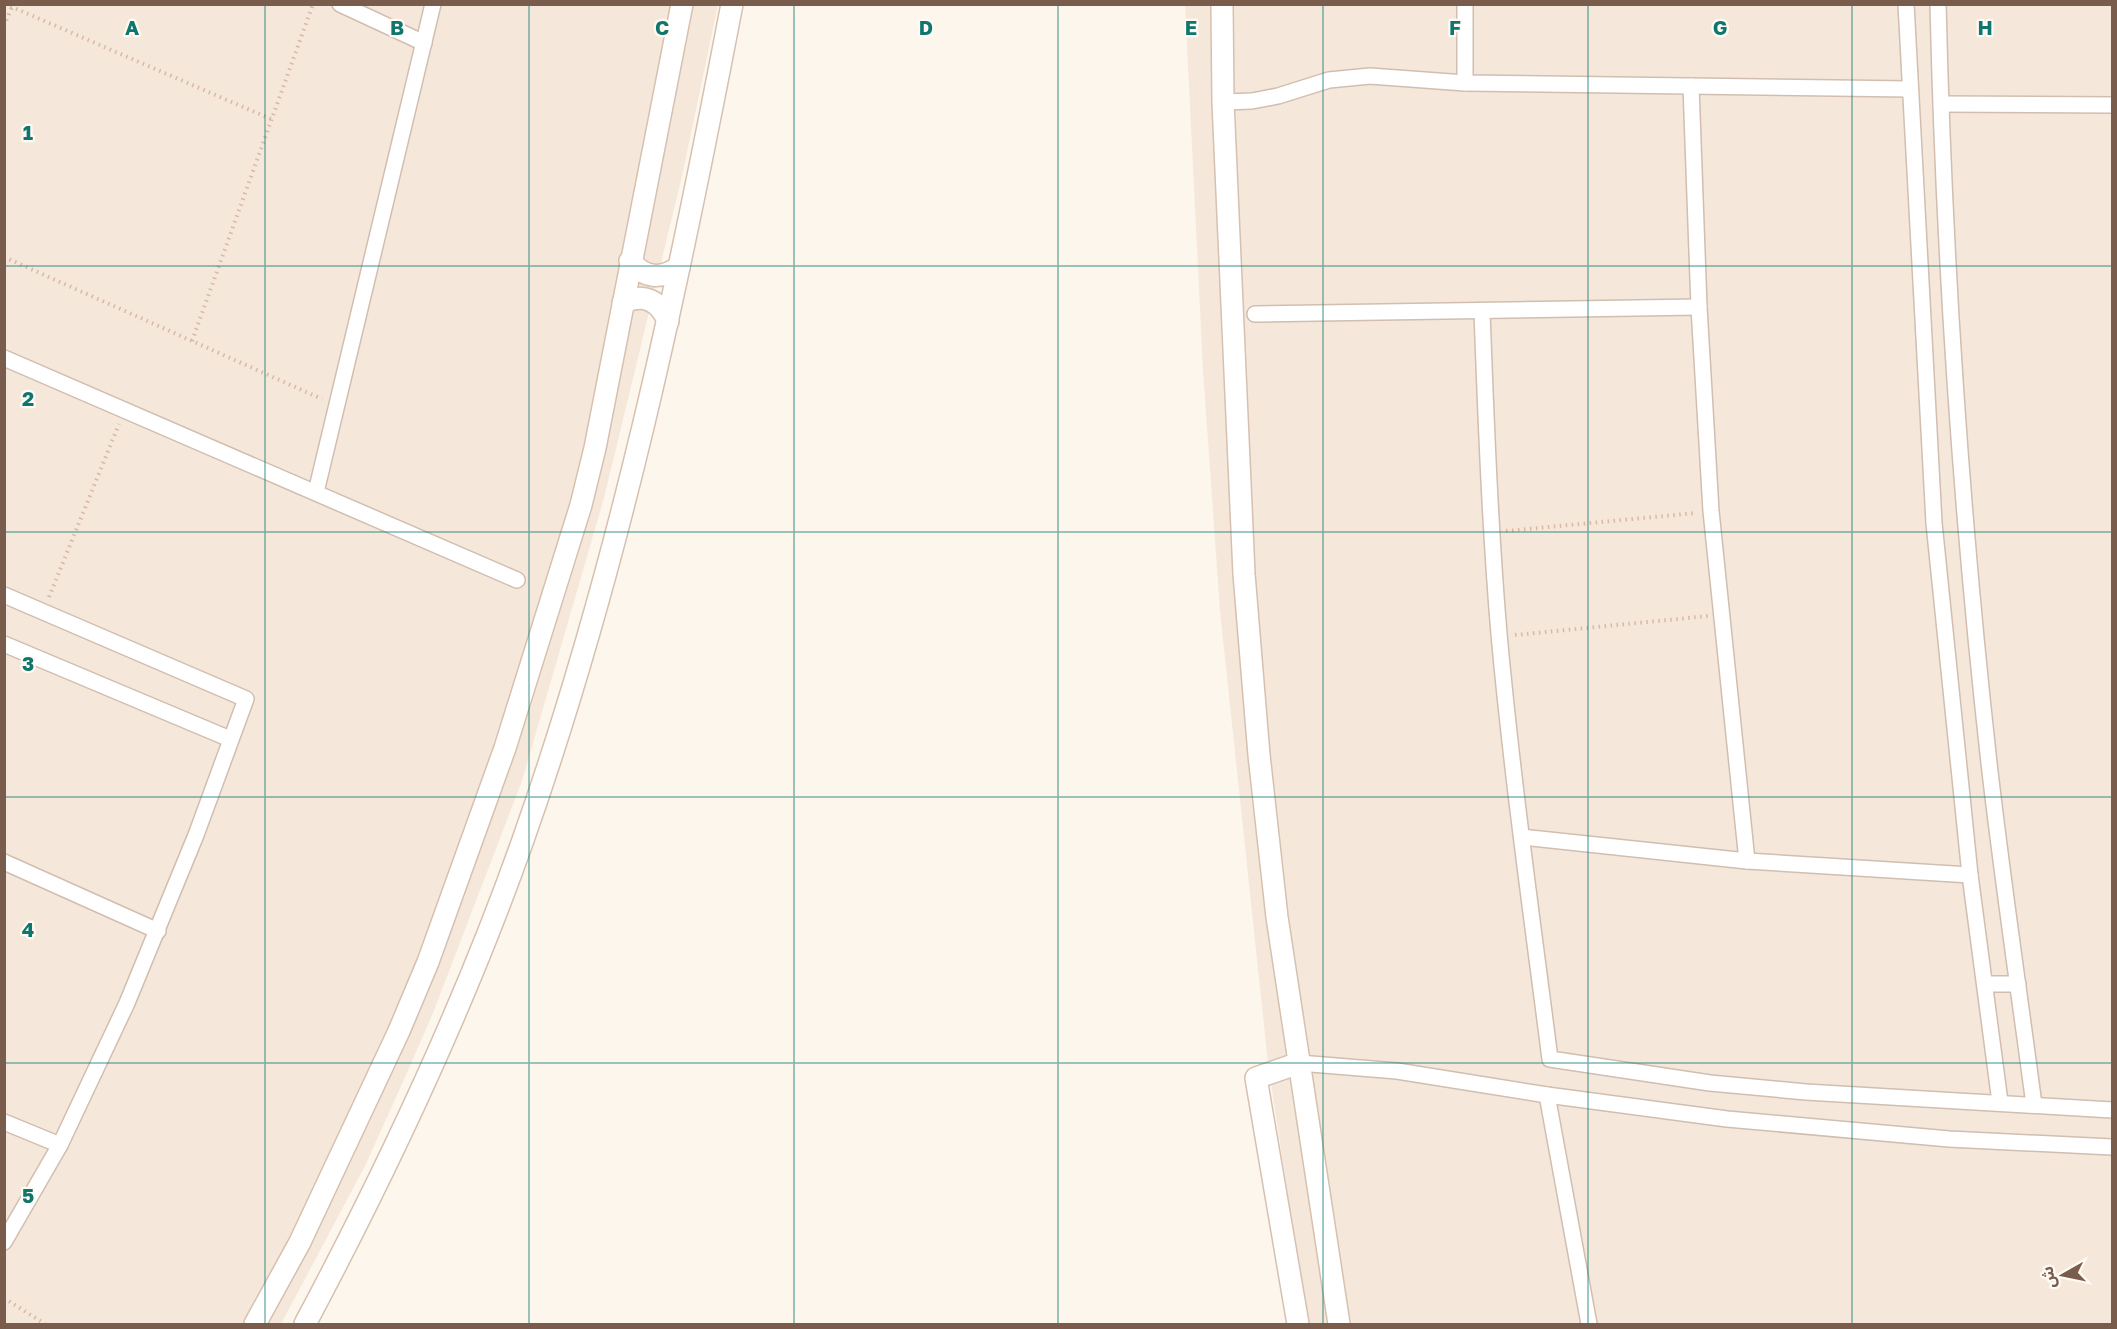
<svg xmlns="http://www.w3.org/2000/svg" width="2117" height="1329" font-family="'Golos Text','Noto Sans Arabic',sans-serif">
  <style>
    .residential { fill: #f5e8da }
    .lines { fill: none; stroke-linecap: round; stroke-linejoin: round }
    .street-casing { stroke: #d1beb0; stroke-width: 18 }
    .secondary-casing { stroke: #d6c0b0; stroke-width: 24 }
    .path { stroke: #d9b8a5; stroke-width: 4; stroke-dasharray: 1.5 4.5; stroke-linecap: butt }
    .street { stroke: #fff; stroke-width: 15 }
    .secondary { stroke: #fff; stroke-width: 21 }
    .grid { fill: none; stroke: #0f766e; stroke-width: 1.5; stroke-opacity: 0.55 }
    .grid-label { font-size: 20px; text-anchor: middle; font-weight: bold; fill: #0f766e; stroke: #fffaf3; stroke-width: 4.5; stroke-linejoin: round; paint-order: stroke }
  </style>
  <rect width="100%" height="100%" fill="#fdf6ec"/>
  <g class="residential">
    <polygon points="5,5 718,5 682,176 604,498 522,781 433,1013 406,1075 365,1166 281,1324 5,1324"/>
    <polygon points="1185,5 2112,5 2112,1324 1307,1324 1268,1063 1220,611 1203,370"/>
  </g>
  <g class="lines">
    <g class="street-casing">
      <g id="street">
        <polyline points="340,4 424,43"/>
        <polyline points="1906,4 1934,523 1970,875 2000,1102"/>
        <path d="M1938,4C1944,258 1961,511 1989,763C2002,877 2019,991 2034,1105"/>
        <polyline points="1465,83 1465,4"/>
        <polyline points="1691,86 1699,307 1711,511 1747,861"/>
        <polyline points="1223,102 1252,101 1278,96 1329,80 1370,76 1465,83 1910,89"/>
        <polyline points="1941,104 2112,105"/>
        <path d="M1482,312C1486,420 1490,527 1499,634C1512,777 1532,918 1550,1059L1710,1083L1806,1092L2112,1110"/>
        <polyline points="1255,314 1699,307"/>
        <polyline points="4,358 517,580"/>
        <polyline points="316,492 433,4"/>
        <polyline points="4,595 246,699 196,835 127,1003 60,1145 4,1242"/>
        <polyline points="4,644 230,739"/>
        <polyline points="1522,837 1747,861 1970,875"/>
        <polyline points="4,862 158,931"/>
        <polyline points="1985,984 2018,984"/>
        <polyline points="1299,1063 1397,1071 1547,1095 1727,1119 1949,1139 2112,1147"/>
        <polyline points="1547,1095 1589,1324"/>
        <polyline points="4,1122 60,1145"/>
      </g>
    </g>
    <g class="secondary-casing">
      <g id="secondary">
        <polyline points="1222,4 1223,102 1244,574 1259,755 1277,917 1339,1324"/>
        <path d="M630,261C644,278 661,280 679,267"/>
        <path d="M623,303C643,292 660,301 668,321"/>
        <polyline points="255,1324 300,1242 399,1031 428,962 505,748 581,505 595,448 682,4"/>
        <path d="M305,1324C388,1168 464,1007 523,840C619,568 678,286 732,4"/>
        <polyline points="1298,1324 1256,1078 1299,1063"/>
      </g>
    </g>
    <g class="path">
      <polyline points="5,4 271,119"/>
      <polyline points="4,26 12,7"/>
      <polyline points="4,257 322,399"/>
      <polyline points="192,341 313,4"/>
      <polyline points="1506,531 1696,513"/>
      <polyline points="49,597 119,424"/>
      <polyline points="1515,635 1708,616"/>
      <polyline points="4,1298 45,1324"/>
    </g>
    <use href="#street" class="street"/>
    <use href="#secondary" class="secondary"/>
  </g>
  <path class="grid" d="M265,4V1324M529,4V1324M794,4V1324M1058,4V1324M1323,4V1324M1588,4V1324M1852,4V1324M4,266H2112M4,532H2112M4,797H2112M4,1063H2112"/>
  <g class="grid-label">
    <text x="132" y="35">A</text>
    <text x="397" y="35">B</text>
    <text x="662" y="35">C</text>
    <text x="926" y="35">D</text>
    <text x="1191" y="35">E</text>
    <text x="1455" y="35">F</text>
    <text x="1720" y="35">G</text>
    <text x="1985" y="35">H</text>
    <text x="28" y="140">1</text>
    <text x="28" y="406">2</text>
    <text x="28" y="671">3</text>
    <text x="28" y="937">4</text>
    <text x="28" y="1203">5</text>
  </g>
  <rect width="2117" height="1329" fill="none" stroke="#7a5c4d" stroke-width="12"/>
  <g transform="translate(2063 1275) rotate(261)" stroke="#fffaf3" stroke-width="4.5" paint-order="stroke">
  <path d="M0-4.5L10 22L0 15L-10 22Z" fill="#7a5c4d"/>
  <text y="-9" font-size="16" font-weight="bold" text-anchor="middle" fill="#7a5c4d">ش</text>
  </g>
</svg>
